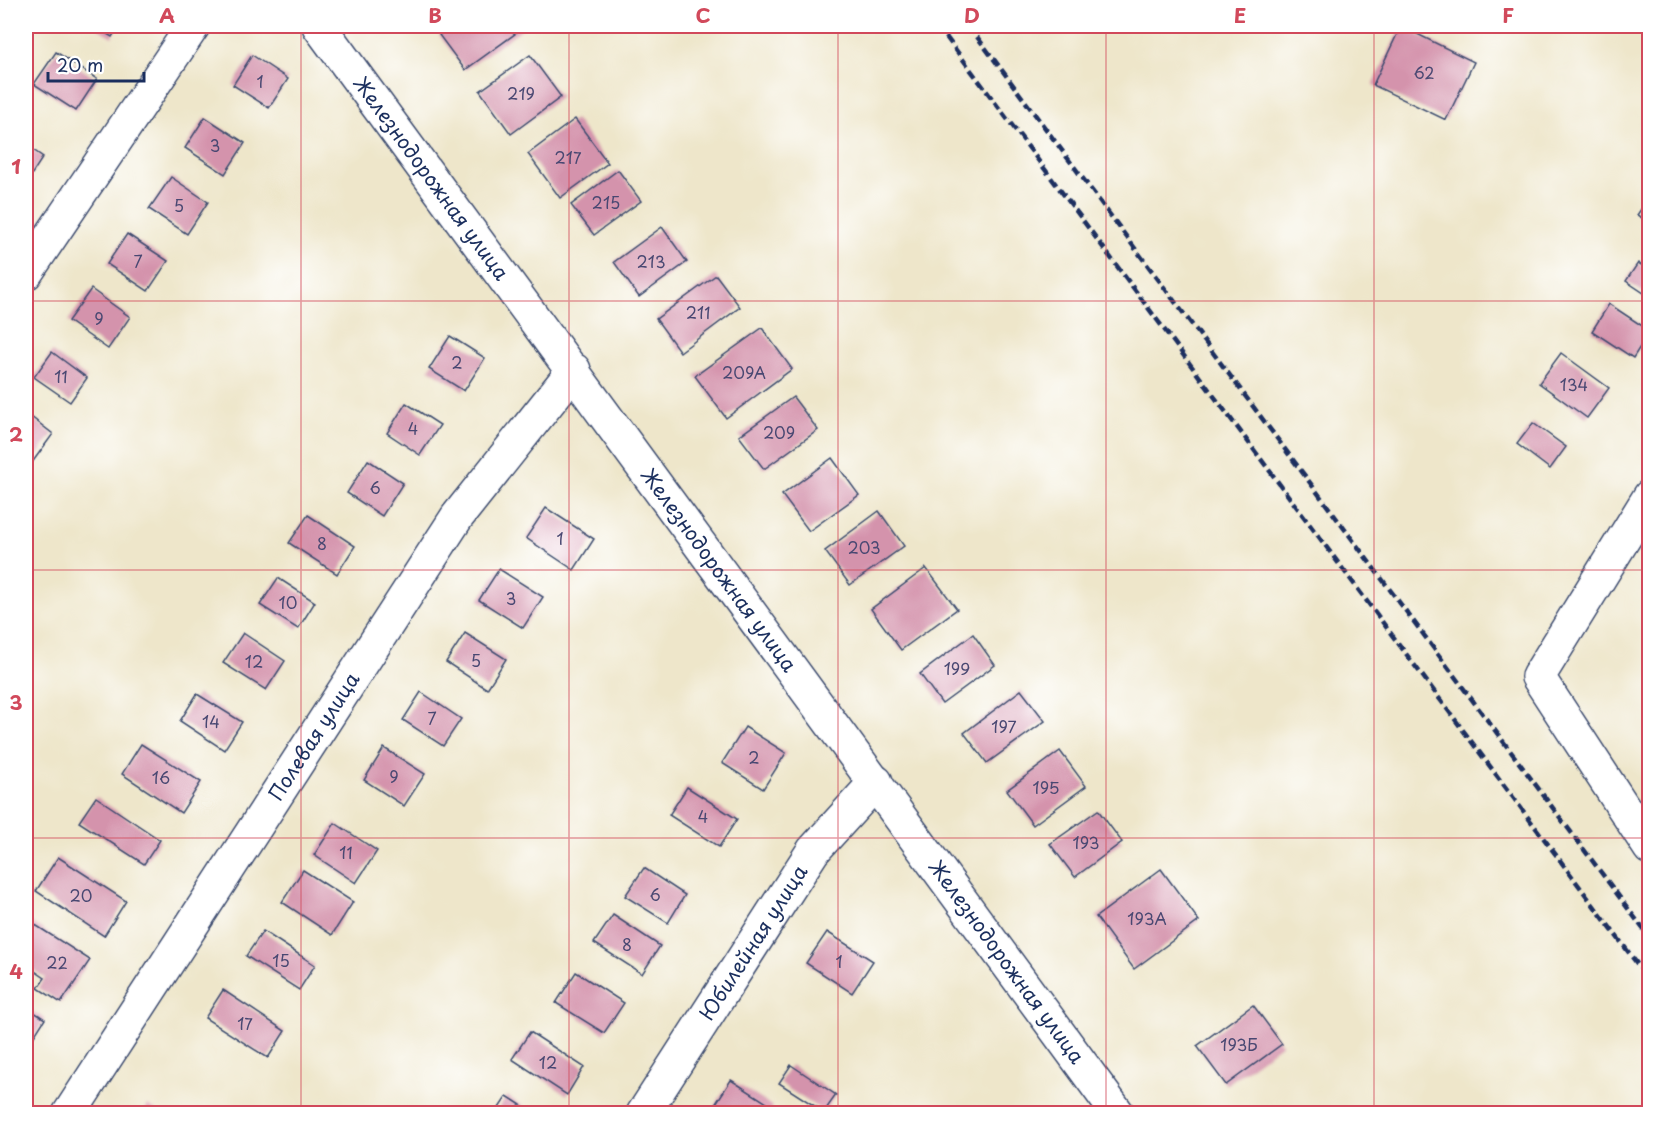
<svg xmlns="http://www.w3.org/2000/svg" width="1675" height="1139" font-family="'Playpen Sans',sans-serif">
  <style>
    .building { fill: #d493ac }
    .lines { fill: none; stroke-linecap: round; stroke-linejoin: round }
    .street-casing { stroke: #3b4a6e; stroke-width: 36 }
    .street { stroke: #fff; stroke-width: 33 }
    .rail { stroke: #1b2f5e; stroke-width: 4.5; stroke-dasharray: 9 4.5; stroke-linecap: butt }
    .grid { fill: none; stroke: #d1495b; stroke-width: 1.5; stroke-opacity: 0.55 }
    .labels { text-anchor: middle; stroke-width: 4.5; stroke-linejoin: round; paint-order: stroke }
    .number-label { font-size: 16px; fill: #494872 }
    .street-label { font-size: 20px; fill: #1b2f5e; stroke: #fff }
    .neatline { fill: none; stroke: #d1495b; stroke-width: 2 }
    .grid-label { font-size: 20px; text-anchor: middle; font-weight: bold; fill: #d1495b }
  </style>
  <rect width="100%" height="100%" fill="#fff"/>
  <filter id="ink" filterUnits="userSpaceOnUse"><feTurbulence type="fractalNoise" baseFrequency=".0167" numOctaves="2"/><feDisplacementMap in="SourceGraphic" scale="12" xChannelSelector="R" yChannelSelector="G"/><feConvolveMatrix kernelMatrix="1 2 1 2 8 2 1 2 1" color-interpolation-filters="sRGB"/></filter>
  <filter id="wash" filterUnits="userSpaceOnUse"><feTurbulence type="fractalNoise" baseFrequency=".008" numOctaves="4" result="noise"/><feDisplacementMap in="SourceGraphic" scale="24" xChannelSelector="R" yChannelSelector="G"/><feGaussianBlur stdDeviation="1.35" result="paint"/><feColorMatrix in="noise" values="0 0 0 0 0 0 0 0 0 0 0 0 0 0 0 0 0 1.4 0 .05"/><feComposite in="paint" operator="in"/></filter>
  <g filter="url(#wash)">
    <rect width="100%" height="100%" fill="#eee6ca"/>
    <g id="blocks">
      <g class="building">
        <polygon points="94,26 119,26 112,37"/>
        <polygon points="452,26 526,26 465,70 439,35"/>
        <polygon points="1401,26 1474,62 1446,120 1373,85"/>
        <polygon points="56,52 97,79 76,111 34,84"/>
        <polygon points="252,55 288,79 269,108 233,85"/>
        <polygon points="530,55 561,97 511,134 480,91"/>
        <polygon points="205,117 245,143 225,174 185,148"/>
        <polygon points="575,119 608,163 560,198 528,154"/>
        <polygon points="26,145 43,157 26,183"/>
        <polygon points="618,170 641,201 594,235 571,205"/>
        <polygon points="171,177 208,202 187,234 149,209"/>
        <polygon points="1650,196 1650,223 1637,215"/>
        <polygon points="662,227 687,262 639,297 614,262"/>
        <polygon points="127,234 168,261 148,291 107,264"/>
        <polygon points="1638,263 1650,271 1650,297 1626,281"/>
        <polygon points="716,275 740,307 680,352 656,319"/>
        <polygon points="91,289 130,317 108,349 68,321"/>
        <polygon points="1609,304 1650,331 1633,358 1592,331"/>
        <polygon points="762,328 792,369 726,418 695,376"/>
        <polygon points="450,336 485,358 464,391 429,369"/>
        <polygon points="52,352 87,378 70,402 34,377"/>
        <polygon points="1561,353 1609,388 1587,418 1539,383"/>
        <polygon points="793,397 818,430 764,469 739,436"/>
        <polygon points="406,403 440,425 420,455 387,433"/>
        <polygon points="26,413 53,434 31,464 26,459"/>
        <polygon points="1533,423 1566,447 1550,469 1517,444"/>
        <polygon points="832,458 859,495 809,531 782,495"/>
        <polygon points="368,460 403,483 382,516 347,493"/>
        <polygon points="546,508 594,539 574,570 526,538"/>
        <polygon points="879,511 904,546 850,585 825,551"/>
        <polygon points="308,515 355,546 337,574 289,543"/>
        <polygon points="926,568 957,609 901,650 871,609"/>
        <polygon points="499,569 543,597 523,628 479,600"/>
        <polygon points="278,578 315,602 298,629 260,605"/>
        <polygon points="243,633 285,661 266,690 223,663"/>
        <polygon points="465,633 506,659 487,689 446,662"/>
        <polygon points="973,634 995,665 942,704 920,674"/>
        <polygon points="1021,690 1045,721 987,763 964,733"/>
        <polygon points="421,692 461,719 443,746 403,720"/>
        <polygon points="197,694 242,722 224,750 180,721"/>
        <polygon points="745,727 786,753 763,789 722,763"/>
        <polygon points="141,744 201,782 181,813 122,774"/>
        <polygon points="384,748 425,774 404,806 364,780"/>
        <polygon points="1060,751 1086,786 1033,825 1007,790"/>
        <polygon points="687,787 737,819 719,847 669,815"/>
        <polygon points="96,797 160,840 144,864 79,822"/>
        <polygon points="1098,810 1122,842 1075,877 1050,844"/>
        <polygon points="335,823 377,851 356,883 314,855"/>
        <polygon points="58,857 126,901 104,936 36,891"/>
        <polygon points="644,868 685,895 668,923 625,896"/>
        <polygon points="1161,869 1199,921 1134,969 1096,917"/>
        <polygon points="303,870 353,902 332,935 282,902"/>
        <polygon points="613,915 660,946 642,974 594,943"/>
        <polygon points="26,919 90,960 61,1003 38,988 45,978 26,965"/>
        <polygon points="263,931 315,965 299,990 246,956"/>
        <polygon points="827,932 873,961 852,993 806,963"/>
        <polygon points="576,972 624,1003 604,1033 556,1003"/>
        <polygon points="223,990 285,1031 268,1058 205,1018"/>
        <polygon points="1253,1005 1282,1044 1226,1085 1197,1046"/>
        <polygon points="26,1007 45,1019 26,1049"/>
        <polygon points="530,1032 584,1067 567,1095 512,1059"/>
        <polygon points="791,1065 836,1095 824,1112 779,1083"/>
        <polygon points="731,1080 773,1107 769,1114 715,1114 711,1111"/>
        <polygon points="507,1096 535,1114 495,1114"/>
        <polygon points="148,1105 161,1114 143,1114"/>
      </g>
    </g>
  </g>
  <g filter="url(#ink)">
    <use href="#blocks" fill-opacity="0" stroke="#3b4a6e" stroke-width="1.5"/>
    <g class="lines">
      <g class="street-casing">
        <g id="street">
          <path id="s1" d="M319,26L1118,1114"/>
          <polyline points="26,273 193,26"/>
          <polyline points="1650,496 1538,677 1650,848"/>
          <path id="s2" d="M69,1114L457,517L574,370"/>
          <path id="s3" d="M643,1114L813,851L876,782"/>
        </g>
      </g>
      <use href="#street" class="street"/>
      <g class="rail">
        <polyline points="938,26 1650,981"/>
        <polyline points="969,26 1650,938"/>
      </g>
    </g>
  </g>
  <path class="grid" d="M301,26V1114M569,26V1114M838,26V1114M1106,26V1114M1374,26V1114M26,301H1650M26,570H1650M26,838H1650"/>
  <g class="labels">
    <g class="number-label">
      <text x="1424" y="79">62</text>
      <text x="260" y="88">1</text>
      <text x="521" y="100">219</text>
      <text x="215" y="152">3</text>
      <text x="568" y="164">217</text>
      <text x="606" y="209">215</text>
      <text x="179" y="212">5</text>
      <text x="138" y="268">7</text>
      <text x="651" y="268">213</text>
      <text x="698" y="319">211</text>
      <text x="99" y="325">9</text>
      <text x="457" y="369">2</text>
      <text x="744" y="379">209А</text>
      <text x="61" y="383">11</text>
      <text x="1574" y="391">134</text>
      <text x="413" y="435">4</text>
      <text x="779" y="439">209</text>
      <text x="375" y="494">6</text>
      <text x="560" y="545">1</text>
      <text x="322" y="550">8</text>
      <text x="864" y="554">203</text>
      <text x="511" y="605">3</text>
      <text x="288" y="609">10</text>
      <text x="476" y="667">5</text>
      <text x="254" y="668">12</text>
      <text x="957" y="675">199</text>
      <text x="432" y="725">7</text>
      <text x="211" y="728">14</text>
      <text x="1004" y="733">197</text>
      <text x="754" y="764">2</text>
      <text x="394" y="783">9</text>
      <text x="161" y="784">16</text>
      <text x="1046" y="794">195</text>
      <text x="703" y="823">4</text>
      <text x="1086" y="849">193</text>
      <text x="346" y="859">11</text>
      <text x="655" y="901">6</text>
      <text x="81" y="902">20</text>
      <text x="1147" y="925">193А</text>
      <text x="627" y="951">8</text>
      <text x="281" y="967">15</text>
      <text x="839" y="968">1</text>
      <text x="57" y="969">22</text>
      <text x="245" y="1030">17</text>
      <text x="1239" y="1051">193Б</text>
      <text x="548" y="1069">12</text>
    </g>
    <g class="street-label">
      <text dy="7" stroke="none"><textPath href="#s1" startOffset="189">Железнодорожная улица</textPath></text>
      <text dy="7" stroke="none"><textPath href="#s1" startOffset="675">Железнодорожная улица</textPath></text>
      <text dy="7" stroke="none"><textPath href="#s2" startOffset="450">Полевая улица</textPath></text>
      <text dy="7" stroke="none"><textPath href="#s3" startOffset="204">Юбилейная улица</textPath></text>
      <text dy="7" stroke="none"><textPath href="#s1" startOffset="1161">Железнодорожная улица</textPath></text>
    </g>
  </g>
  <rect width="1675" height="1139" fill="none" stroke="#fff" stroke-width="66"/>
  <path d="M48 72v9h96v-9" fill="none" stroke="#1b2f5e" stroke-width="3"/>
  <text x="57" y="72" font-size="18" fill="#1b2f5e" stroke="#ffffff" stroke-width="4.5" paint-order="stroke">20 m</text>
  <rect x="33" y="33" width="1609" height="1073" class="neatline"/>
  <g class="grid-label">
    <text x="167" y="23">A</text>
    <text x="435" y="23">B</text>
    <text x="703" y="23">C</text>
    <text x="972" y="23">D</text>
    <text x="1240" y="23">E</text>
    <text x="1508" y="23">F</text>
    <text x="16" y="174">1</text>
    <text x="16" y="442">2</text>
    <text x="16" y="710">3</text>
    <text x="16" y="979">4</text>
  </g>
</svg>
